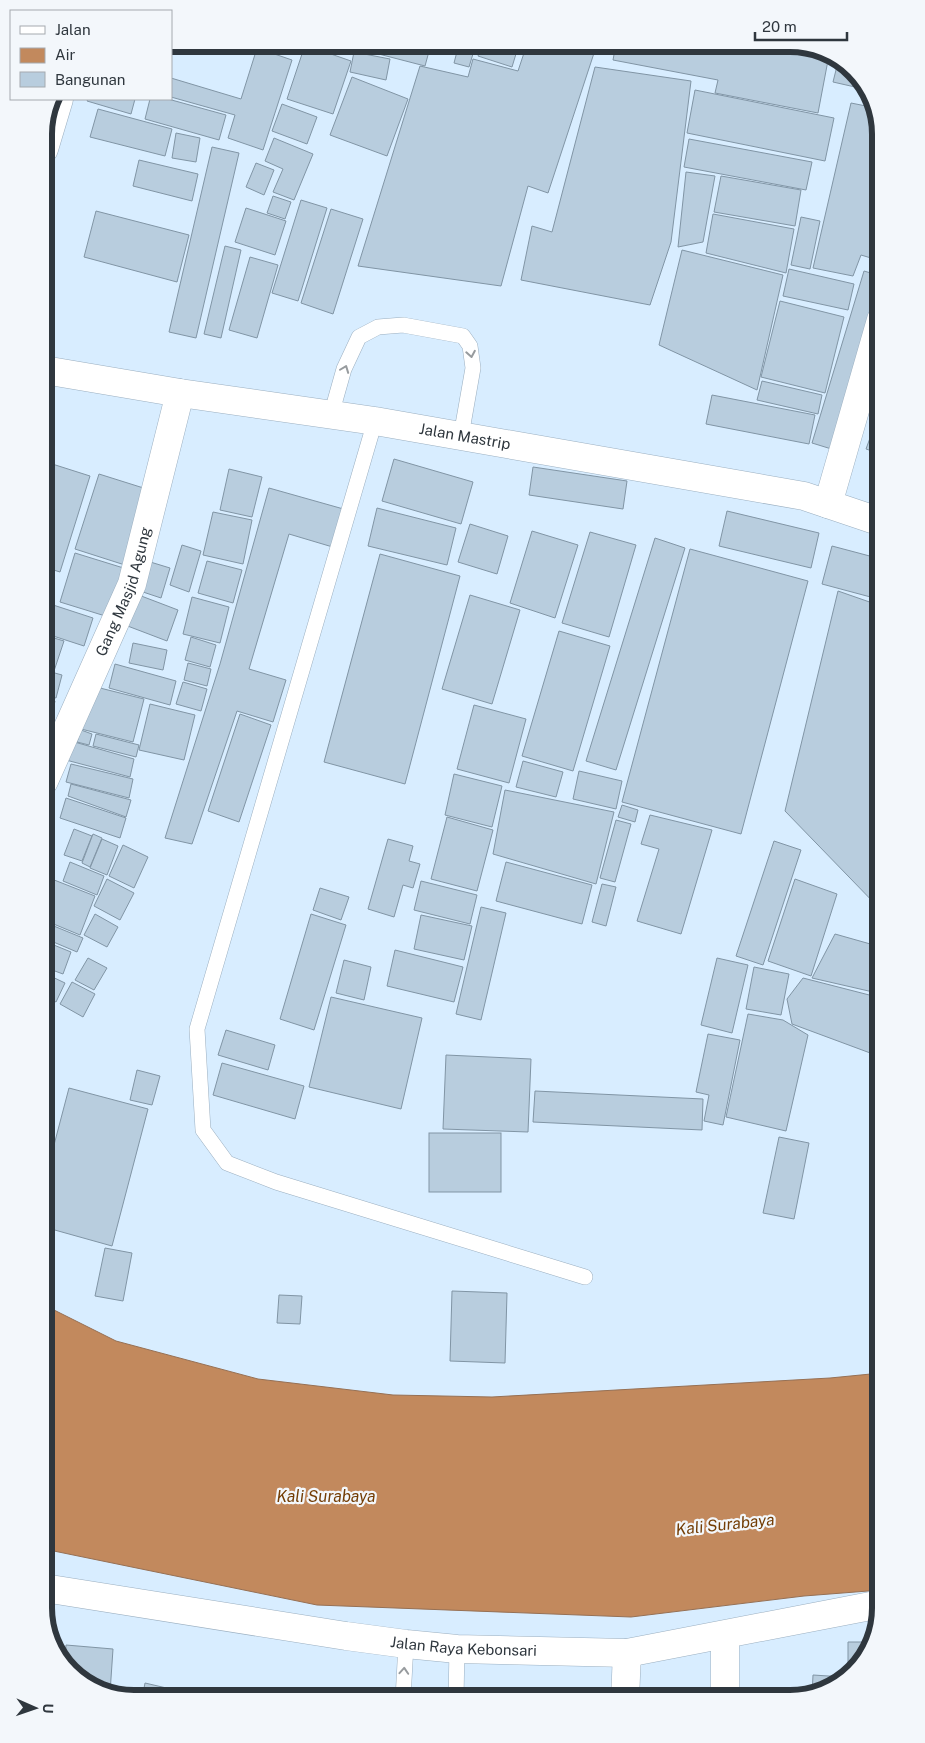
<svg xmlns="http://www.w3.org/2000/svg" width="925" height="1743" font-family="'Public Sans',sans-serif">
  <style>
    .water { fill: #c2895d; stroke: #967054 }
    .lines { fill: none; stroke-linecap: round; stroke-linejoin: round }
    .stream { stroke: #967054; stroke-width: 9 }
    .building { fill: #b8cdde; stroke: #8195a5 }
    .service-casing { stroke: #9bafc0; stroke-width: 16 }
    .minor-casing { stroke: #9bafc0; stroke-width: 29 }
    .tertiary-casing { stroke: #9bafc0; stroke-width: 29 }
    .secondary-casing { stroke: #9bafc0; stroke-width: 29 }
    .primary-casing { stroke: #9bafc0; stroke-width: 29 }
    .service { stroke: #fff; stroke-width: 15 }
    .minor { stroke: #fff; stroke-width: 28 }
    .tertiary { stroke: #fff; stroke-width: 28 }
    .secondary { stroke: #fff; stroke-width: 28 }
    .primary { stroke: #fff; stroke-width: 28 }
    .oneway { stroke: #979b9e }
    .labels { text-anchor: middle; stroke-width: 4.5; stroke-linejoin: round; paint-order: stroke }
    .street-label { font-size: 15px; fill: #2f373e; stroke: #f3f7fb }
    .water-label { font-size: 16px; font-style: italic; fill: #733d05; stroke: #f3f7fb }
    .rim { fill: none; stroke: #2f373e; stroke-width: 6 }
  </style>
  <rect width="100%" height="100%" fill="#d8edff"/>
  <polygon class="water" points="44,1305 116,1341 258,1379 393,1395 492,1397 830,1378 881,1373 881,1590 804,1596 631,1617 317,1605 44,1549"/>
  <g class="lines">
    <polyline class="stream" points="690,1699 690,1698"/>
  </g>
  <g class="building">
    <polygon points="340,44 431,44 425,66"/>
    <polygon points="459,44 476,44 469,67 454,63"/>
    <polygon points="482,44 519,44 512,67 478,56"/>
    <polygon points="527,44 597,44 548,193 528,186 501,286 358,266 420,66 468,77 473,59 518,71"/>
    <polygon points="616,44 797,44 829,55 818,113 715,93 718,80 613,60"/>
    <polygon points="305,45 351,61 333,114 287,99"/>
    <polygon points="257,48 292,60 263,150 228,138 235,115 171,97 171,78 241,99"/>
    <polygon points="354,52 390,59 386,80 350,72"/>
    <polygon points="839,58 857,78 855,87 833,82"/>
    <polygon points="595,67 691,81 671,242 650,305 521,280 532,226 552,232"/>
    <polygon points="352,77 408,99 387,156 330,135"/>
    <polygon points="695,90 834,118 825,161 687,133"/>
    <polygon points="88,99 135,99 131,114 87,101"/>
    <polygon points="150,99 168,99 226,115 219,140 145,119"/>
    <polygon points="851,103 876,108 881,134 881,261 861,255 853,276 813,268"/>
    <polygon points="282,104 317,117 307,144 272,131"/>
    <polygon points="98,109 172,129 165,156 90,137"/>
    <polygon points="176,133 200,138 196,162 172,158"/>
    <polygon points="274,138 313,154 294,200 273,192 283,169 265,161"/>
    <polygon points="689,139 812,162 806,190 684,167"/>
    <polygon points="212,147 239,153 196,338 169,332"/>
    <polygon points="139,160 198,174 192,201 133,186"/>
    <polygon points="256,163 274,170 264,195 246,187"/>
    <polygon points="686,172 715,176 703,242 678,247"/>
    <polygon points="721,176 801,190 795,226 714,212"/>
    <polygon points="273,196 291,202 285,219 267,213"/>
    <polygon points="301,200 327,208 298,301 272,293"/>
    <polygon points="246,208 286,221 275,255 235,242"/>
    <polygon points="331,209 363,219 333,314 301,303"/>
    <polygon points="96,211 189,235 177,282 84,257"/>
    <polygon points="713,214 794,229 786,273 706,253"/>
    <polygon points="801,217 820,221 810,269 791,265"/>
    <polygon points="225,246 241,250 221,338 204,334"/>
    <polygon points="682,250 783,275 757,390 659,345"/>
    <polygon points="250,257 278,265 257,338 229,330"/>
    <polygon points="789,269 854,284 848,310 783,296"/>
    <polygon points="864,271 881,276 881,310 838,451 812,443"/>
    <polygon points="780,301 844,317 825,393 761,377"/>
    <polygon points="762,381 822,395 818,414 757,400"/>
    <polygon points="881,389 881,414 873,411"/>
    <polygon points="712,395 815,415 809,444 706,424"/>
    <polygon points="878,416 881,417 881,454 866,449"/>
    <polygon points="394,459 473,482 461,524 382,501"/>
    <polygon points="46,462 90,476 60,572 44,567 44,470"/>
    <polygon points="533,467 627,481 623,509 529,495"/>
    <polygon points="229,469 262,477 252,517 220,510"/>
    <polygon points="99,474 153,491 128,566 75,549"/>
    <polygon points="269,488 347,510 336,548 289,534 249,669 286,680 273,722 237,711 192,844 165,838 220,664"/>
    <polygon points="377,508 456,528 447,565 368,546"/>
    <polygon points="727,511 819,533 811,568 719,546"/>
    <polygon points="213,512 252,520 243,564 203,555"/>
    <polygon points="470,524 508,536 497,574 458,562"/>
    <polygon points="532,531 578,545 555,618 510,603"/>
    <polygon points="590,532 636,545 609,637 562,623"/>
    <polygon points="655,538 685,548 616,770 586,761"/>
    <polygon points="182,545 201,551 189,592 170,585"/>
    <polygon points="832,546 881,559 881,586 878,599 822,584"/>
    <polygon points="690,549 808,581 741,834 622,802"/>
    <polygon points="75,553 130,570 115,619 60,602"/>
    <polygon points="380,554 460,576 405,784 324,762"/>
    <polygon points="147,561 170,568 161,598 137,590"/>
    <polygon points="207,561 242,570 233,603 198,593"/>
    <polygon points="838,591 881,606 881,910 785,811"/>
    <polygon points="136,594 178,610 167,641 125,625"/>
    <polygon points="470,595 520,610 492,704 442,689"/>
    <polygon points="192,597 229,607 220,643 183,634"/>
    <polygon points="44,602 93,618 84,646 44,633"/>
    <polygon points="559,631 610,646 573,771 522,756"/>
    <polygon points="44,635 64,641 54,671 44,668"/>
    <polygon points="191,637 216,645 210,667 185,660"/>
    <polygon points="133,643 167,650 163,670 129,663"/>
    <polygon points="188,663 211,669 207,686 184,680"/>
    <polygon points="115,664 176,681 170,705 109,688"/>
    <polygon points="44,670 62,675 56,698 44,695"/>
    <polygon points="183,682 207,689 201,711 176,704"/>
    <polygon points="92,686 144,699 133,742 81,729"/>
    <polygon points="44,698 55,701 50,723 44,722"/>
    <polygon points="150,704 195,715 184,760 139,750"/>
    <polygon points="474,705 526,719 509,783 457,769"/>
    <polygon points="240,714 271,725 239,822 208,811"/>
    <polygon points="81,730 92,734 89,745 77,742"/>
    <polygon points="96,734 139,745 136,757 93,746"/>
    <polygon points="71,741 134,759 130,777 66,760"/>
    <polygon points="523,761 563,772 556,797 516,787"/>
    <polygon points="71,764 133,779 129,798 66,782"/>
    <polygon points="579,771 622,781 616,809 573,799"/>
    <polygon points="454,774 502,786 492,827 445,815"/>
    <polygon points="71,784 131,800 126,817 68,796"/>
    <polygon points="505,790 614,812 596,884 493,854"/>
    <polygon points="66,798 126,818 120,838 60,818"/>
    <polygon points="622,805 638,810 635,822 618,817"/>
    <polygon points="650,815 712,830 681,934 637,921 659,849 641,844"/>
    <polygon points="447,817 493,830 477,891 431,879"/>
    <polygon points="616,820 631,824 615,882 600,878"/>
    <polygon points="74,829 92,836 82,861 64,855"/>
    <polygon points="93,834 102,838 90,867 82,863"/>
    <polygon points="102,839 118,846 107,875 90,868"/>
    <polygon points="388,839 413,846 409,861 420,864 413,888 403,885 394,917 368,909"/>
    <polygon points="774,841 801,850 763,965 736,956"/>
    <polygon points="123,845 148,857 134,888 109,876"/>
    <polygon points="70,862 104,876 97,895 63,881"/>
    <polygon points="506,862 592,885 582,924 496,901"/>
    <polygon points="44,876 95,896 80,935 44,920"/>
    <polygon points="107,879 134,893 120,920 94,906"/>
    <polygon points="795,879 837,894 811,976 768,961"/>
    <polygon points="421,881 477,895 470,924 414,910"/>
    <polygon points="602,884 616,887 606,926 592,922"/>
    <polygon points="320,888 349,897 341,920 313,910"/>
    <polygon points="481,907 506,913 481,1020 456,1014"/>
    <polygon points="95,914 118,927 107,947 84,935"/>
    <polygon points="311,914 346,925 314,1030 280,1019"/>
    <polygon points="421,915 472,926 464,960 414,949"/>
    <polygon points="44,922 83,938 77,952 44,938"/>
    <polygon points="835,934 881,947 873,992 812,978"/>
    <polygon points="44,941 71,952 63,974 44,967"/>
    <polygon points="395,950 463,967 454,1002 387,986"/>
    <polygon points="88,958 107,968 94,990 75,980"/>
    <polygon points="717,958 748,965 732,1033 701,1025"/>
    <polygon points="344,960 371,967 364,1000 336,993"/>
    <polygon points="754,967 789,974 781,1015 746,1009"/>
    <polygon points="44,973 65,983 56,1002 44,996"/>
    <polygon points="803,978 881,998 881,1057 792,1024 787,999"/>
    <polygon points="72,982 95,994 83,1017 60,1004"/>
    <polygon points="331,997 422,1018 401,1109 309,1087"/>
    <polygon points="748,1014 783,1020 808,1035 786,1131 726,1117"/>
    <polygon points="226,1030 275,1045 268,1070 218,1055"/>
    <polygon points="708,1034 740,1040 723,1125 704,1121 709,1095 696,1092"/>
    <polygon points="446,1055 531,1059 528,1132 443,1129"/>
    <polygon points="222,1063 304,1086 295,1119 213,1095"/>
    <polygon points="137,1070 160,1076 152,1105 130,1100"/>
    <polygon points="69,1088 148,1109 112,1246 44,1227 44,1183"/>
    <polygon points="535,1091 703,1099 702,1130 533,1122"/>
    <rect x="429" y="1133" width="72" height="59"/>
    <polygon points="779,1137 809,1143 794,1219 763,1213"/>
    <polygon points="105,1248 132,1253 123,1301 95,1296"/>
    <polygon points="452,1291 507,1293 505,1363 450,1361"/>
    <polygon points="279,1295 302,1296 300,1324 277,1323"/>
    <polygon points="848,1642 871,1642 866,1659 854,1669 848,1669"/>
    <polygon points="66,1645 113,1649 110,1693 84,1684 65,1661"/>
    <polygon points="813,1675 844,1677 825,1692 812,1695"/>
    <polygon points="145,1683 175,1690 173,1699 142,1699"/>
  </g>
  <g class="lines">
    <g class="service-casing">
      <g id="service">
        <polyline points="331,415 344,369 359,337 378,327 403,325 463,336 470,346 473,368 461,436"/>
        <polyline points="375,421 197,1029 203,1130 227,1163 276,1182 585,1277"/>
        <polyline points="403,1699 406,1644"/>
        <polyline points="456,1699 457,1649"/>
      </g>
    </g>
    <g class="minor-casing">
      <g id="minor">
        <polyline points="44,149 59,99"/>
        <polyline points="828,504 881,320"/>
        <path id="s1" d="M44,781L132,584L180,393"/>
        <polyline points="725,1699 725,1635"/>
      </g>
    </g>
    <g class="tertiary-casing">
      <polyline id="tertiary" points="625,1699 627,1653"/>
    </g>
    <g class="secondary-casing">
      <g id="secondary">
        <path id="s2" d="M44,1588L346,1636L406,1644L457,1649L627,1653L881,1604"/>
      </g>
    </g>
    <g class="primary-casing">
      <g id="primary">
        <path id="s3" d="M44,370L180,393L375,421L804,496L881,522"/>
      </g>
    </g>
    <use href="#service" class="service"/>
    <use href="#minor" class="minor"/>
    <use href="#tertiary" class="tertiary"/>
    <use href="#secondary" class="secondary"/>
    <use href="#primary" class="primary"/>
  </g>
  <defs><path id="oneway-chevron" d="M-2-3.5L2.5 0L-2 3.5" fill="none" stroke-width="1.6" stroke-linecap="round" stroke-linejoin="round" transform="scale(1.25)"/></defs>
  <g class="oneway">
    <use href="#oneway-chevron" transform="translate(471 354) rotate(80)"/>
    <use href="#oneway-chevron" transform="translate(345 369) rotate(-69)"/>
    <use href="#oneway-chevron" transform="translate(404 1671) rotate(-86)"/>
  </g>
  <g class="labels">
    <g class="street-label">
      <text dy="5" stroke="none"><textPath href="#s3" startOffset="426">Jalan Mastrip</textPath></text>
      <text dy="5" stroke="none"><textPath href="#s1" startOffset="206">Gang Masjid Agung</textPath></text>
      <text dy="5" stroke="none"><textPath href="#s2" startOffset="424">Jalan Raya Kebonsari</textPath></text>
    </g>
    <g class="water-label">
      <text x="326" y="1502">Kali Surabaya</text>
      <text transform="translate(725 1524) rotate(-6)" y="6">Kali Surabaya</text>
    </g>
  </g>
  <path d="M0 0H925V1743H0ZM134 52H790A82 82 0 0 1 872 134V1608A82 82 0 0 1 790 1690H134A82 82 0 0 1 52 1608V134A82 82 0 0 1 134 52Z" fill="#f3f7fb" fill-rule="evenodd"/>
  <path class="rim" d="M134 52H790A82 82 0 0 1 872 134V1608A82 82 0 0 1 790 1690H134A82 82 0 0 1 52 1608V134A82 82 0 0 1 134 52Z"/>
  <rect x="10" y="10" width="162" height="90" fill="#f3f7fb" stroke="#a5aaaf"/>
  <rect x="20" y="26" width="25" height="8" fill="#ffffff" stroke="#a5aaaf"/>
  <text x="55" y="35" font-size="15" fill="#2f373e">Jalan</text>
  <rect x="20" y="48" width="25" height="15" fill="#c2895d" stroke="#a5aaaf"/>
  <text x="55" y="60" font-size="15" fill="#2f373e">Air</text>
  <rect x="20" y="72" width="25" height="15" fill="#b8cdde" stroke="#a5aaaf"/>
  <text x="55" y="85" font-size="15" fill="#2f373e">Bangunan</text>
  <g transform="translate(35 1708) rotate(92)" stroke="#f3f7fb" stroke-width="4" paint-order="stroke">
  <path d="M0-4L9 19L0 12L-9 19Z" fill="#2f373e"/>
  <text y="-8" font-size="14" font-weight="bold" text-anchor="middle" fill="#2f373e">U</text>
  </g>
  <path d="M755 32v8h92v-8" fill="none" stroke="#2f373e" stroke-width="2.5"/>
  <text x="762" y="32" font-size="15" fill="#2f373e" stroke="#f3f7fb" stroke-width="4" paint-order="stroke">20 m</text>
</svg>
